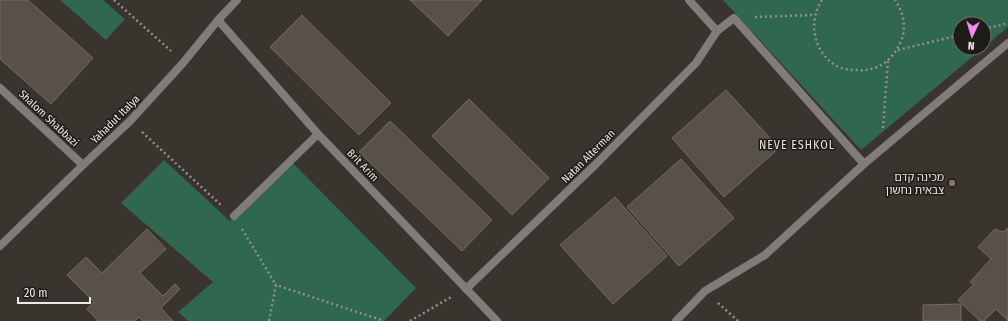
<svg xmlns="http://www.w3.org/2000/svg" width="1008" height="321" font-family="'Fira Sans Condensed','Noto Sans Hebrew',sans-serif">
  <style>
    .green { fill: #2f674f }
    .building { fill: #58514a; stroke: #726b64 }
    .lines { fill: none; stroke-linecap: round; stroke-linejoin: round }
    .path { stroke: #948f8a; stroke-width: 2.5; stroke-dasharray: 2 3; stroke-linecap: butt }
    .service { stroke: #817c7c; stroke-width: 8 }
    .pedestrian { stroke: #817c7c; stroke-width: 8 }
    .minor { stroke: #817c7c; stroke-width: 8 }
    .tertiary { stroke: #817c7c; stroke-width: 8 }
    .education-dot { fill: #8d6e63; stroke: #1e1c19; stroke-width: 1.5 }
    .labels { text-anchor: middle; stroke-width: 3; stroke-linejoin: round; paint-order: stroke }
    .street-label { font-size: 11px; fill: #eeeae6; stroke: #1e1c19 }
    .poi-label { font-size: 11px; fill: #eeeae6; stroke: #1e1c19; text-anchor: end }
    .neighbourhood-label { font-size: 12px; letter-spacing: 1px; fill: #e6e0d7; stroke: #1e1c19 }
  </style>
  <rect width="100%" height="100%" fill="#39342d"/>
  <g class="green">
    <polygon points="60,0 103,0 125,19 106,40"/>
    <polygon points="723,0 1008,0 1008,27 984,47 984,24 960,24 960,48 983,48 861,150"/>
    <polygon points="164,160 230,221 291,161 416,288 384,321 188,321 178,312 213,282 121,203"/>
  </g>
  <g class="building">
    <polygon points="0,0 28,0 93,58 51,104 0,59"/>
    <polygon points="410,0 482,0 448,36"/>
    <polygon points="302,15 391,103 359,135 270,47"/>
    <polygon points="726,90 779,148 724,197 672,138"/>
    <polygon points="469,99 549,178 512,215 432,136"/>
    <polygon points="390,121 492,220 462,251 359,152"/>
    <polygon points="681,159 734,218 679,266 627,207"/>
    <polygon points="615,197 667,256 613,304 560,245"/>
    <polygon points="1008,228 1008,321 996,309 984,321 980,321 958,300 974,284 970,282 991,259 978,247 995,229 1003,232"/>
    <polygon points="147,229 166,249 140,273 163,296 175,284 180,289 161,308 173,321 143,321 139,317 135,321 96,321 97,320 87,309 94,302 67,275 86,257 102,273"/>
    <polygon points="961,304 961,321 923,321 923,305"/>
  </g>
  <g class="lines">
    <g class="path">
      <polyline points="114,0 171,51"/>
      <path d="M822,0C808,21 813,51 835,65C841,69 849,70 856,70C878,72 893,60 901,41C907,28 903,11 895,0"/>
      <polyline points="755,17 815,15"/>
      <polyline points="984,29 1008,23"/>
      <polyline points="898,50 960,35"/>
      <polyline points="883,128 888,61"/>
      <polyline points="142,132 222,206"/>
      <polyline points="242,229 276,285"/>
      <polyline points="718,303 738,321"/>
      <polyline points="269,321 276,285 384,321"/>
      <polyline points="410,321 453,296"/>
    </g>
    <g class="service">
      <polyline points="0,88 83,165"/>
      <polyline points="234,216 318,134"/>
      <polyline points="466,289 596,164 696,63 717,31"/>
    </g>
    <g class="pedestrian">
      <polyline points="689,0 717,31 734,18 864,164"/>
      <polyline points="676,321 705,291 765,255 864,164 1008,43"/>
    </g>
    <polyline class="minor" points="218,20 318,134 497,321"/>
    <polyline class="tertiary" points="0,246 83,165 130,121 183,63 218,20 237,0"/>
  </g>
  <circle class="education-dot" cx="952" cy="183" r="4"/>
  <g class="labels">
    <g class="street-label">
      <text transform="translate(49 118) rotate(43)" y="4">Shalom Shabbazi</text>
      <text transform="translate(115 119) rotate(-45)" y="4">Yahadut Italya</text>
      <text transform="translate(588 156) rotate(-45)" y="4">Natan Alterman</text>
      <text transform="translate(363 165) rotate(46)" y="4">Brit Arim</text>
    </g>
    <g class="poi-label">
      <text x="944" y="181">מכינה קדם<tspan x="944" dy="13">צבאית נחשון</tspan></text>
    </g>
    <g class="neighbourhood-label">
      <text x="797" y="149">NEVE ESHKOL</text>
    </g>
  </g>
  <g transform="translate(972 36) rotate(184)"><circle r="19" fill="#1e1c19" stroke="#716e6b"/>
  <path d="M0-3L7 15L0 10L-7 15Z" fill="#f389f1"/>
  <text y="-6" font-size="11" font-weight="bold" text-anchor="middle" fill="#eeeae6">N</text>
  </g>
  <path d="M18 297v6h72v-6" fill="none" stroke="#eeeae6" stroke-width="2"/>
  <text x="24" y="297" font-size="12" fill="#eeeae6" stroke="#1e1c19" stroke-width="3" paint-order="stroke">20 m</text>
</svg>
